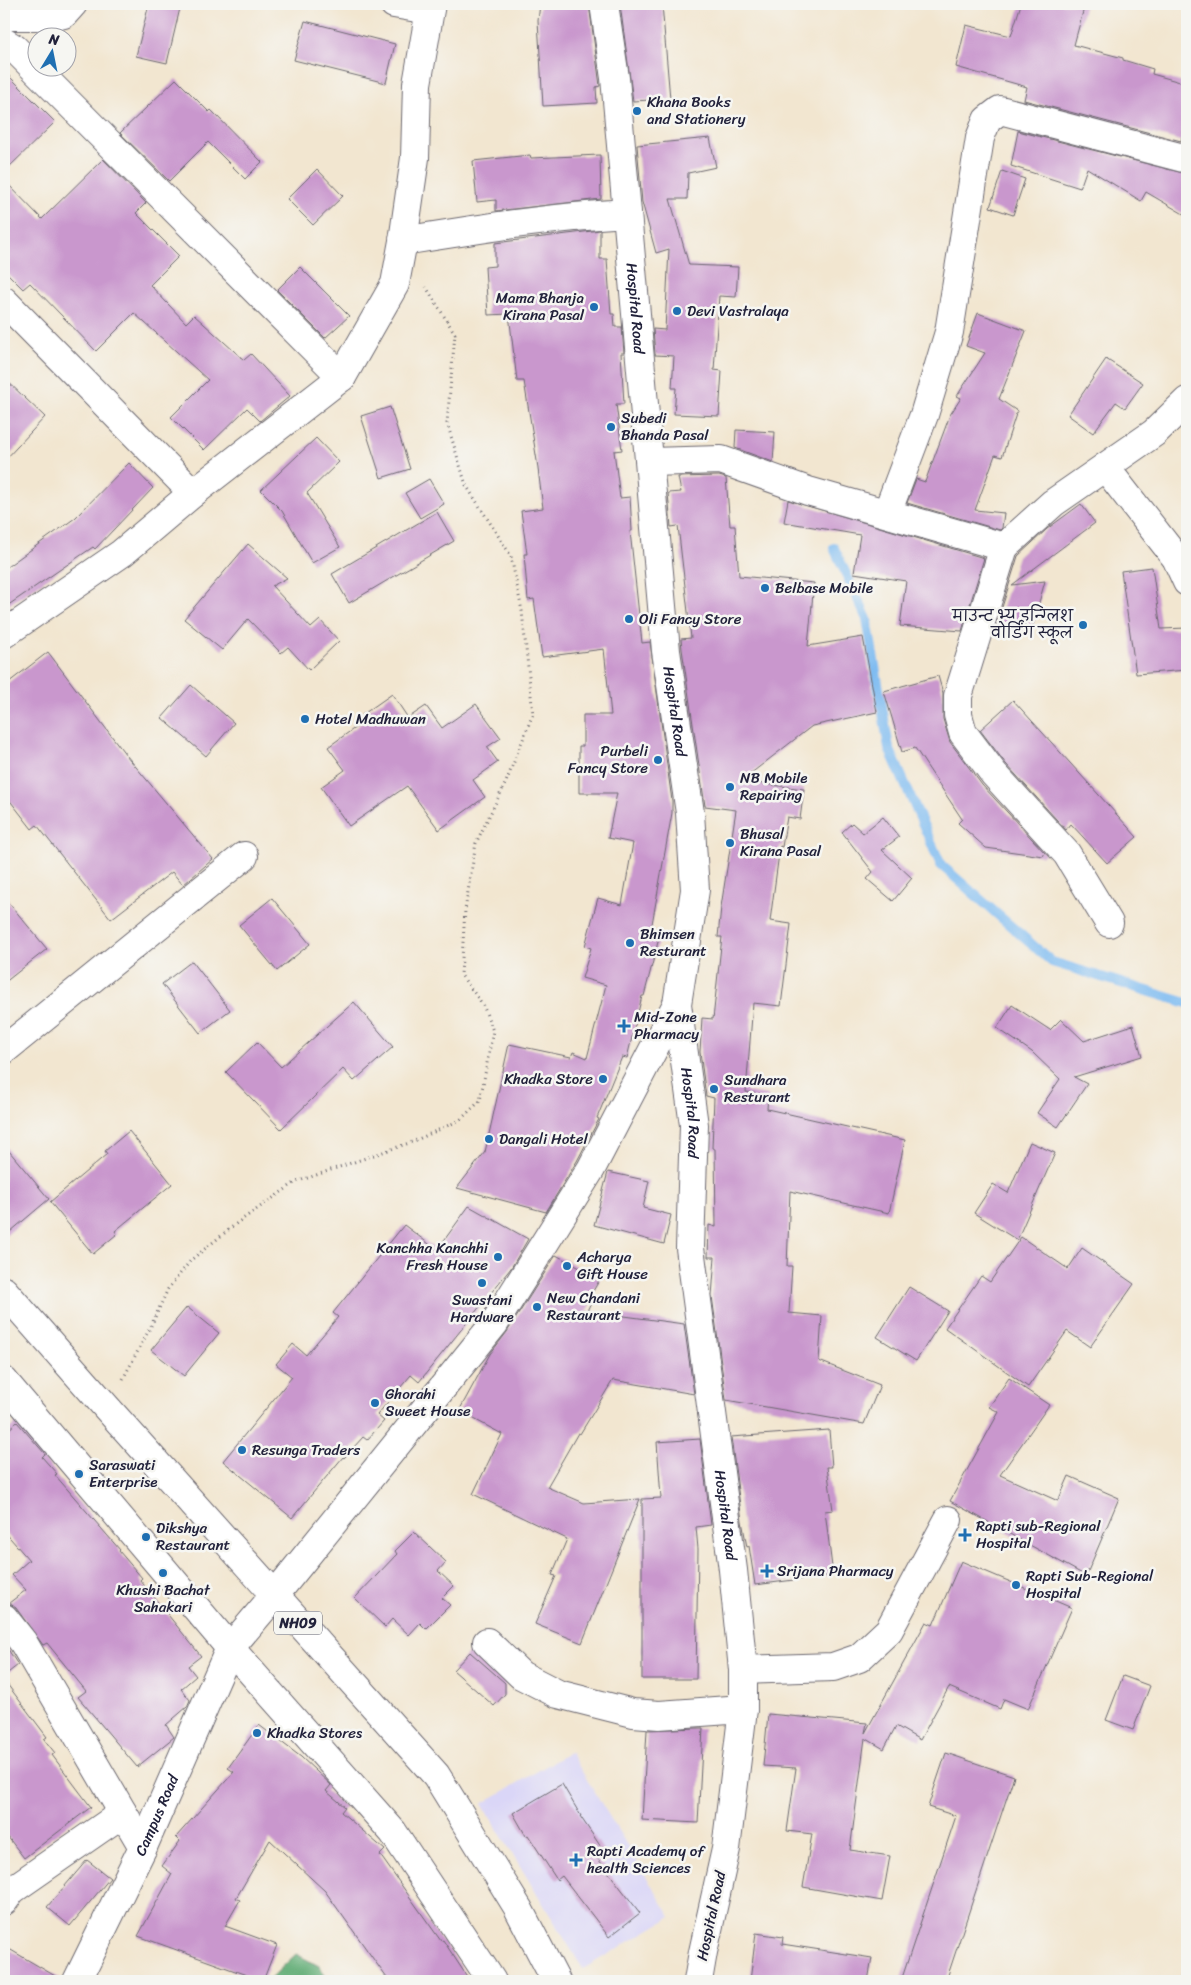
<svg xmlns="http://www.w3.org/2000/svg" width="1191" height="1985" font-family="Sriracha,'Playpen Sans Deva',sans-serif">
  <style>
    .built { fill: #dad6f7 }
    .forest { fill: #60ac74; stroke: #416758 }
    .water { fill: #7ebbf1; stroke: #506e96 }
    .lines { fill: none; stroke-linecap: round; stroke-linejoin: round }
    .stream { stroke: #7ebbf1; stroke-width: 10 }
    .building { fill: #c997cd }
    .minor-casing { stroke: #6b676f; stroke-width: 30 }
    .major-casing { stroke: #6b676f; stroke-width: 30 }
    .path { stroke: #6b676f; stroke-width: 3; stroke-dasharray: 1 4; stroke-linecap: butt }
    .minor { stroke: #fff; stroke-width: 28 }
    .major { stroke: #fff; stroke-width: 28 }
    .poi-dot { fill: #1f6fb2; stroke: #f6f6f2; stroke-width: 2 }
    .labels { text-anchor: middle; stroke-width: 5; stroke-linejoin: round; paint-order: stroke }
    .shield { fill: #f6f6f2; stroke: #626272; stroke-width: 1 }
    .shield-label { font-size: 14px; font-weight: bold; fill: #22223b }
    .poi-label { font-size: 15px; fill: #22223b; stroke: #f6f6f2; text-anchor: start }
    .street-label { font-size: 15px; fill: #22223b; stroke: #f6f6f2 }
  </style>
  <rect width="100%" height="100%" fill="#f6f6f2"/>
  <filter id="ink" filterUnits="userSpaceOnUse"><feTurbulence type="fractalNoise" baseFrequency=".02" numOctaves="2"/><feDisplacementMap in="SourceGraphic" scale="10" xChannelSelector="R" yChannelSelector="G"/><feConvolveMatrix kernelMatrix="1 2 1 2 8 2 1 2 1" color-interpolation-filters="sRGB"/></filter>
  <filter id="wash" filterUnits="userSpaceOnUse"><feTurbulence type="fractalNoise" baseFrequency=".0096" numOctaves="4" result="noise"/><feDisplacementMap in="SourceGraphic" scale="20" xChannelSelector="R" yChannelSelector="G"/><feGaussianBlur stdDeviation="1.12" result="paint"/><feColorMatrix in="noise" values="0 0 0 0 0 0 0 0 0 0 0 0 0 0 0 0 0 1.4 0 .05"/><feComposite in="paint" operator="in"/></filter>
  <g filter="url(#wash)">
    <rect width="100%" height="100%" fill="#f2e6d0"/>
    <polygon class="built" points="570,1752 671,1917 583,1969 482,1804"/>
    <polygon class="forest" points="296,1954 319,1966 330,1981 268,1981"/>
    <polygon class="water" points="1187,1944 1187,1981 1181,1981"/>
    <g class="lines">
      <polyline class="stream" points="834,548 867,619 889,748 941,865 1052,962 1187,1003"/>
    </g>
    <g id="blocks">
      <g class="building">
        <polygon points="149,4 181,4 167,63 136,56"/>
        <polygon points="540,4 589,4 600,86 596,87 597,103 543,106 538,21"/>
        <polygon points="620,4 662,4 670,99 633,101"/>
        <polygon points="1021,4 1085,4 1074,45 1123,58 1123,60 1153,69 1152,74 1187,84 1187,118 1181,141 1024,100 1027,87 956,67 966,25 1011,36"/>
        <polygon points="305,21 395,44 386,83 294,60"/>
        <polygon points="4,71 55,122 4,172"/>
        <polygon points="176,79 209,112 211,110 262,162 245,179 208,142 169,181 120,133"/>
        <polygon points="1018,131 1187,174 1187,216 1146,192 1141,201 1087,168 1080,188 1011,166"/>
        <polygon points="710,138 716,167 688,173 687,199 670,199 689,265 738,267 736,297 719,296 714,370 722,371 719,416 674,414 676,388 672,388 674,356 655,355 653,329 665,330 669,249 656,253 642,202 637,145"/>
        <polygon points="530,155 531,158 600,155 601,199 496,211 496,200 477,202 473,161"/>
        <polygon points="103,159 146,203 136,213 179,256 150,285 186,323 194,315 244,360 251,354 290,396 260,421 247,408 204,450 171,417 208,380 134,313 96,351 30,283 23,289 4,270 4,180 42,219"/>
        <polygon points="317,169 343,196 313,225 287,199"/>
        <polygon points="1002,171 1025,179 1013,215 990,207"/>
        <polygon points="600,230 600,259 607,259 611,314 614,314 615,327 622,327 624,353 621,353 624,404 616,404 622,450 614,451 620,498 630,497 632,531 630,531 642,643 650,642 672,801 672,813 650,935 659,938 644,996 642,996 627,1058 622,1057 597,1118 599,1119 577,1161 546,1212 457,1188 485,1152 509,1044 571,1057 573,1052 587,1058 606,985 582,978 591,948 585,946 598,898 622,905 633,843 608,838 617,793 579,793 579,746 583,746 583,715 611,715 604,649 542,657 534,599 528,600 524,554 527,554 521,511 543,508 537,461 524,381 517,381 509,314 488,315 485,267 495,266 495,243"/>
        <polygon points="300,267 349,316 325,338 277,290"/>
        <polygon points="978,313 1026,331 999,399 1017,411 1002,457 995,455 975,510 1004,513 1002,528 1000,530 907,503 916,479 925,482 950,415 961,398 957,396 985,353 966,346"/>
        <polygon points="1106,359 1143,383 1125,408 1116,402 1093,433 1068,415"/>
        <polygon points="4,378 45,417 4,461"/>
        <polygon points="390,407 410,469 381,478 361,416"/>
        <polygon points="736,430 775,432 773,462 735,448"/>
        <polygon points="316,438 339,462 307,493 340,547 312,563 282,511 261,490"/>
        <polygon points="129,463 153,488 95,549 93,547 4,608 4,569 75,518"/>
        <polygon points="719,476 726,478 730,526 735,526 739,576 814,583 808,646 863,637 877,712 812,726 741,781 804,789 800,819 787,817 782,847 780,846 770,921 791,924 781,1006 753,1003 746,1092 768,1095 767,1109 905,1140 889,1213 790,1191 787,1266 792,1266 789,1313 822,1316 819,1361 880,1385 864,1424 726,1400 712,1296 715,1257 708,1257 709,1225 716,1227 715,1149 712,1148 714,1098 706,1096 700,1052 702,1018 713,1019 722,937 718,937 721,907 736,810 705,806 682,649 681,639 691,638 678,526 671,527 668,493 681,492 678,477"/>
        <polygon points="429,479 444,504 420,518 405,493"/>
        <polygon points="788,500 984,558 962,631 900,626 906,581 854,573 860,535 784,522"/>
        <polygon points="1081,504 1095,523 1012,585 1045,581 1030,635 994,633 1018,556 1047,529"/>
        <polygon points="437,512 454,541 349,603 332,574"/>
        <polygon points="248,544 287,578 272,586 311,628 320,620 339,641 309,670 288,647 281,653 248,619 222,650 184,619"/>
        <polygon points="1152,567 1161,629 1187,628 1187,670 1136,674 1121,571"/>
        <polygon points="48,652 126,755 213,859 183,885 172,872 111,919 37,825 32,829 4,793 4,686"/>
        <polygon points="938,676 943,693 943,719 950,742 982,785 1045,853 1043,856 986,848 958,823 962,819 915,748 902,752 884,691"/>
        <polygon points="191,685 234,723 206,756 162,718"/>
        <polygon points="392,694 408,718 426,706 442,728 476,704 501,738 487,747 498,762 473,780 485,797 439,830 407,786 349,826 321,787 345,770 328,747 366,720 362,715"/>
        <polygon points="1013,700 1137,837 1107,863 1071,824 1066,830 1006,764 980,730"/>
        <polygon points="883,817 899,837 882,850 912,878 893,901 867,879 873,872 842,832 852,823 863,833"/>
        <polygon points="4,897 47,949 4,983"/>
        <polygon points="272,898 310,944 277,971 239,925"/>
        <polygon points="192,961 230,1010 200,1033 162,984"/>
        <polygon points="354,1002 393,1047 354,1081 343,1069 281,1129 226,1072 257,1042 281,1067"/>
        <polygon points="1012,1005 1050,1030 1061,1019 1084,1041 1133,1025 1142,1056 1074,1077 1087,1084 1058,1127 1037,1113 1060,1079 1032,1052 997,1028"/>
        <polygon points="129,1131 172,1184 115,1231 117,1234 93,1254 50,1202 107,1154 105,1151"/>
        <polygon points="1030,1142 1055,1153 1017,1240 974,1213 993,1184 1008,1193"/>
        <polygon points="4,1145 49,1199 4,1237"/>
        <polygon points="608,1172 649,1181 643,1208 671,1215 664,1244 594,1225"/>
        <polygon points="469,1206 528,1239 511,1268 419,1382 411,1375 377,1415 384,1421 367,1440 363,1437 344,1458 343,1457 292,1518 223,1461 292,1377 276,1364 293,1344 306,1355 338,1317 333,1313 404,1225 437,1250"/>
        <polygon points="1021,1237 1068,1269 1082,1248 1134,1284 1090,1347 1067,1331 1028,1387 945,1328 981,1276 990,1282"/>
        <polygon points="556,1255 600,1279 589,1298 592,1300 587,1311 684,1324 694,1394 613,1380 580,1434 578,1433 547,1487 584,1503 640,1499 582,1643 535,1624 556,1576 552,1575 567,1539 473,1494 502,1434 459,1411 490,1354 507,1332"/>
        <polygon points="909,1287 948,1311 916,1361 877,1337"/>
        <polygon points="187,1307 219,1333 184,1376 151,1350"/>
        <polygon points="1009,1378 1049,1405 1000,1475 1058,1501 1069,1476 1119,1498 1086,1576 950,1501 999,1412 989,1407"/>
        <polygon points="17,1422 45,1454 42,1457 57,1474 55,1475 120,1550 119,1551 142,1578 140,1580 201,1656 188,1666 196,1676 181,1689 190,1700 187,1707 166,1725 174,1737 137,1767 78,1697 86,1691 47,1643 43,1645 16,1608 9,1603 26,1590 12,1575 29,1560 4,1531 4,1434"/>
        <polygon points="829,1430 832,1467 827,1467 833,1510 825,1511 833,1575 755,1585 749,1546 747,1547 742,1521 731,1437"/>
        <polygon points="700,1439 711,1525 696,1527 698,1549 696,1679 642,1679 642,1499 661,1498 657,1442"/>
        <polygon points="414,1532 446,1562 438,1571 454,1586 442,1598 450,1605 426,1629 420,1623 409,1635 392,1619 385,1627 355,1598 397,1554 395,1551"/>
        <polygon points="961,1561 1072,1608 1028,1709 1004,1699 1000,1709 949,1687 920,1740 896,1726 884,1749 865,1738 850,1850 890,1856 882,1901 803,1887 812,1834 787,1831 796,1768 763,1766 768,1714 867,1723 865,1733 926,1622 933,1625"/>
        <polygon points="4,1643 18,1665 4,1676"/>
        <polygon points="470,1652 505,1683 505,1694 494,1706 453,1670"/>
        <polygon points="1123,1676 1150,1686 1133,1730 1106,1720"/>
        <polygon points="4,1680 47,1737 44,1739 55,1753 52,1755 91,1807 24,1858 4,1832"/>
        <polygon points="259,1725 301,1757 331,1785 326,1791 345,1807 341,1812 385,1850 380,1855 441,1941 443,1940 470,1981 389,1981 325,1891 270,1840 236,1898 240,1900 225,1926 277,1945 263,1981 138,1936 172,1874 162,1866 180,1841 176,1837 234,1772 228,1768"/>
        <polygon points="697,1728 703,1728 698,1823 642,1820 647,1730"/>
        <polygon points="946,1753 1014,1776 946,1981 901,1981 956,1816 928,1807"/>
        <polygon points="562,1784 581,1816 580,1816 603,1850 595,1855 640,1913 609,1937 562,1876 557,1880 528,1835 526,1836 513,1813"/>
        <polygon points="87,1860 110,1878 70,1926 47,1907"/>
        <polygon points="756,1933 783,1937 782,1944 872,1958 868,1981 750,1981"/>
        <polygon points="4,1946 62,1980 62,1981 4,1981"/>
      </g>
    </g>
  </g>
  <g filter="url(#ink)">
    <use href="#blocks" fill-opacity="0" stroke="#6b676f" stroke-width="1"/>
    <g class="lines">
      <g class="minor-casing">
        <g id="minor">
          <polyline points="394,4 429,10"/>
          <path id="s1" d="M604,4L615,78L666,651L690,813L695,890L677,1004L694,1125L690,1248L733,1570L743,1670V1709L726,1849L703,1952L698,1981"/>
          <polyline points="4,16 56,16 64,14 73,4"/>
          <polyline points="4,42 14,48 342,377"/>
          <path d="M403,241C478,229 552,217 627,213"/>
          <polyline points="4,301 193,493"/>
          <polyline points="650,462 721,460 808,491 1004,547 1053,503 1154,433 1187,401"/>
          <polyline points="1105,467 1176,558 1187,582"/>
          <polyline points="887,513 924,415 949,332 980,138 987,120 1000,110 1187,159"/>
          <polyline points="1004,547 958,696 958,715 963,733 994,774 1067,854 1109,923"/>
          <polyline points="4,634 122,553 193,493 342,377 395,284 403,241 415,158 417,84 431,4"/>
          <polyline points="4,1050 244,856"/>
          <polyline points="4,1618 23,1642 143,1847"/>
          <polyline points="487,1642 521,1675 558,1694 633,1713 659,1715 743,1709"/>
          <polyline points="743,1670 833,1667 859,1658 889,1630 948,1520"/>
          <polyline points="4,1901 12,1890 123,1813"/>
          <path id="s2" d="M77,1981L143,1847L230,1648L274,1596L494,1324L591,1169L677,1004"/>
        </g>
      </g>
      <g class="major-casing">
        <g id="major">
          <polyline points="4,1291 107,1408 436,1775 518,1908 556,1981"/>
          <polyline points="4,1381 230,1648 393,1832 492,1981"/>
        </g>
      </g>
      <polyline class="path" points="123,1379 150,1328 168,1289 191,1260 237,1223 296,1182 412,1142 460,1120 480,1101 493,1031 483,1005 461,975 465,910 476,843 506,782 533,714 522,611 511,556 466,485 447,423 455,334 426,287"/>
      <use href="#minor" class="minor"/>
      <use href="#major" class="major"/>
    </g>
  </g>
  <g class="poi-dot">
    <circle cx="637" cy="111" r="5"/>
    <circle cx="594" cy="307" r="5"/>
    <circle cx="677" cy="311" r="5"/>
    <circle cx="611" cy="427" r="5"/>
    <circle cx="765" cy="588" r="5"/>
    <circle cx="629" cy="619" r="5"/>
    <circle cx="1083" cy="625" r="5"/>
    <circle cx="305" cy="719" r="5"/>
    <circle cx="658" cy="760" r="5"/>
    <circle cx="730" cy="787" r="5"/>
    <circle cx="730" cy="843" r="5"/>
    <circle cx="630" cy="943" r="5"/>
    <path d="M621.5 1018.5h5v5h5v5h-5v5h-5v-5h-5v-5h5z"/>
    <circle cx="603" cy="1079" r="5"/>
    <circle cx="714" cy="1089" r="5"/>
    <circle cx="489" cy="1139" r="5"/>
    <circle cx="498" cy="1257" r="5"/>
    <circle cx="567" cy="1266" r="5"/>
    <circle cx="482" cy="1283" r="5"/>
    <circle cx="537" cy="1307" r="5"/>
    <circle cx="375" cy="1403" r="5"/>
    <circle cx="242" cy="1450" r="5"/>
    <circle cx="79" cy="1474" r="5"/>
    <path d="M962.5 1527.5h5v5h5v5h-5v5h-5v-5h-5v-5h5z"/>
    <circle cx="146" cy="1537" r="5"/>
    <path d="M764.5 1563.5h5v5h5v5h-5v5h-5v-5h-5v-5h5z"/>
    <circle cx="163" cy="1573" r="5"/>
    <circle cx="1016" cy="1585" r="5"/>
    <circle cx="257" cy="1733" r="5"/>
    <path d="M573.5 1852.5h5v5h5v5h-5v5h-5v-5h-5v-5h5z"/>
  </g>
  <g class="labels">
    <rect class="shield" x="274" y="1611.5" width="48" height="23" rx="4"/>
    <g class="shield-label">
      <text x="298" y="1628">NH09</text>
    </g>
    <g class="poi-label">
      <text x="647" y="107">Khana Books<tspan x="647" dy="17">and Stationery</tspan></text>
      <text x="584" y="303" text-anchor="end">Mama Bhanja<tspan x="584" dy="17">Kirana Pasal</tspan></text>
      <text x="687" y="316">Devi Vastralaya</text>
      <text x="621" y="423">Subedi<tspan x="621" dy="17">Bhanda Pasal</tspan></text>
      <text x="775" y="593">Belbase Mobile</text>
      <text x="1073" y="621" text-anchor="end">माउन्ट भ्यु इन्ग्लिश<tspan x="1073" dy="17">वोर्डिंग स्कूल</tspan></text>
      <text x="639" y="624">Oli Fancy Store</text>
      <text x="315" y="724">Hotel Madhuwan</text>
      <text x="648" y="756" text-anchor="end">Purbeli<tspan x="648" dy="17">Fancy Store</tspan></text>
      <text x="740" y="783">NB Mobile<tspan x="740" dy="17">Repairing</tspan></text>
      <text x="740" y="839">Bhusal<tspan x="740" dy="17">Kirana Pasal</tspan></text>
      <text x="640" y="939">Bhimsen<tspan x="640" dy="17">Resturant</tspan></text>
      <text x="634" y="1022">Mid-Zone<tspan x="634" dy="17">Pharmacy</tspan></text>
      <text x="593" y="1084" text-anchor="end">Khadka Store</text>
      <text x="724" y="1085">Sundhara<tspan x="724" dy="17">Resturant</tspan></text>
      <text x="499" y="1144">Dangali Hotel</text>
      <text x="488" y="1253" text-anchor="end">Kanchha Kanchhi<tspan x="488" dy="17">Fresh House</tspan></text>
      <text x="577" y="1262">Acharya<tspan x="577" dy="17">Gift House</tspan></text>
      <text x="547" y="1303">New Chandani<tspan x="547" dy="17">Restaurant</tspan></text>
      <text x="482" y="1305" text-anchor="middle">Swastani<tspan x="482" dy="17">Hardware</tspan></text>
      <text x="385" y="1399">Ghorahi<tspan x="385" dy="17">Sweet House</tspan></text>
      <text x="252" y="1455">Resunga Traders</text>
      <text x="89" y="1470">Saraswati<tspan x="89" dy="17">Enterprise</tspan></text>
      <text x="976" y="1531">Rapti sub-Regional<tspan x="976" dy="17">Hospital</tspan></text>
      <text x="156" y="1533">Dikshya<tspan x="156" dy="17">Restaurant</tspan></text>
      <text x="777" y="1576">Srijana Pharmacy</text>
      <text x="1026" y="1581">Rapti Sub-Regional<tspan x="1026" dy="17">Hospital</tspan></text>
      <text x="163" y="1595" text-anchor="middle">Khushi Bachat<tspan x="163" dy="17">Sahakari</tspan></text>
      <text x="267" y="1738">Khadka Stores</text>
      <text x="587" y="1856">Rapti Academy of<tspan x="587" dy="17">health Sciences</tspan></text>
    </g>
    <g class="street-label">
      <text dy="5" stroke="none"><textPath href="#s1" startOffset="306">Hospital Road</textPath></text>
      <text dy="5" stroke="none"><textPath href="#s1" startOffset="711">Hospital Road</textPath></text>
      <text dy="5" stroke="none"><textPath href="#s1" startOffset="1116">Hospital Road</textPath></text>
      <text dy="5" stroke="none"><textPath href="#s1" startOffset="1521">Hospital Road</textPath></text>
      <text dy="5" stroke="none"><textPath href="#s2" startOffset="184">Campus Road</textPath></text>
      <text transform="translate(711 1916) rotate(-78)" y="5">Hospital Road</text>
    </g>
  </g>
  <rect width="1191" height="1985" fill="none" stroke="#f6f6f2" stroke-width="20"/>
  <g transform="translate(52 52) rotate(10)"><circle r="24" fill="#f6f6f2" stroke="#a1a1a9"/>
  <path d="M0-4L9 19L0 12L-9 19Z" fill="#1f6fb2"/>
  <text y="-8" font-size="14" font-weight="bold" text-anchor="middle" fill="#22223b">N</text>
  </g>
</svg>
